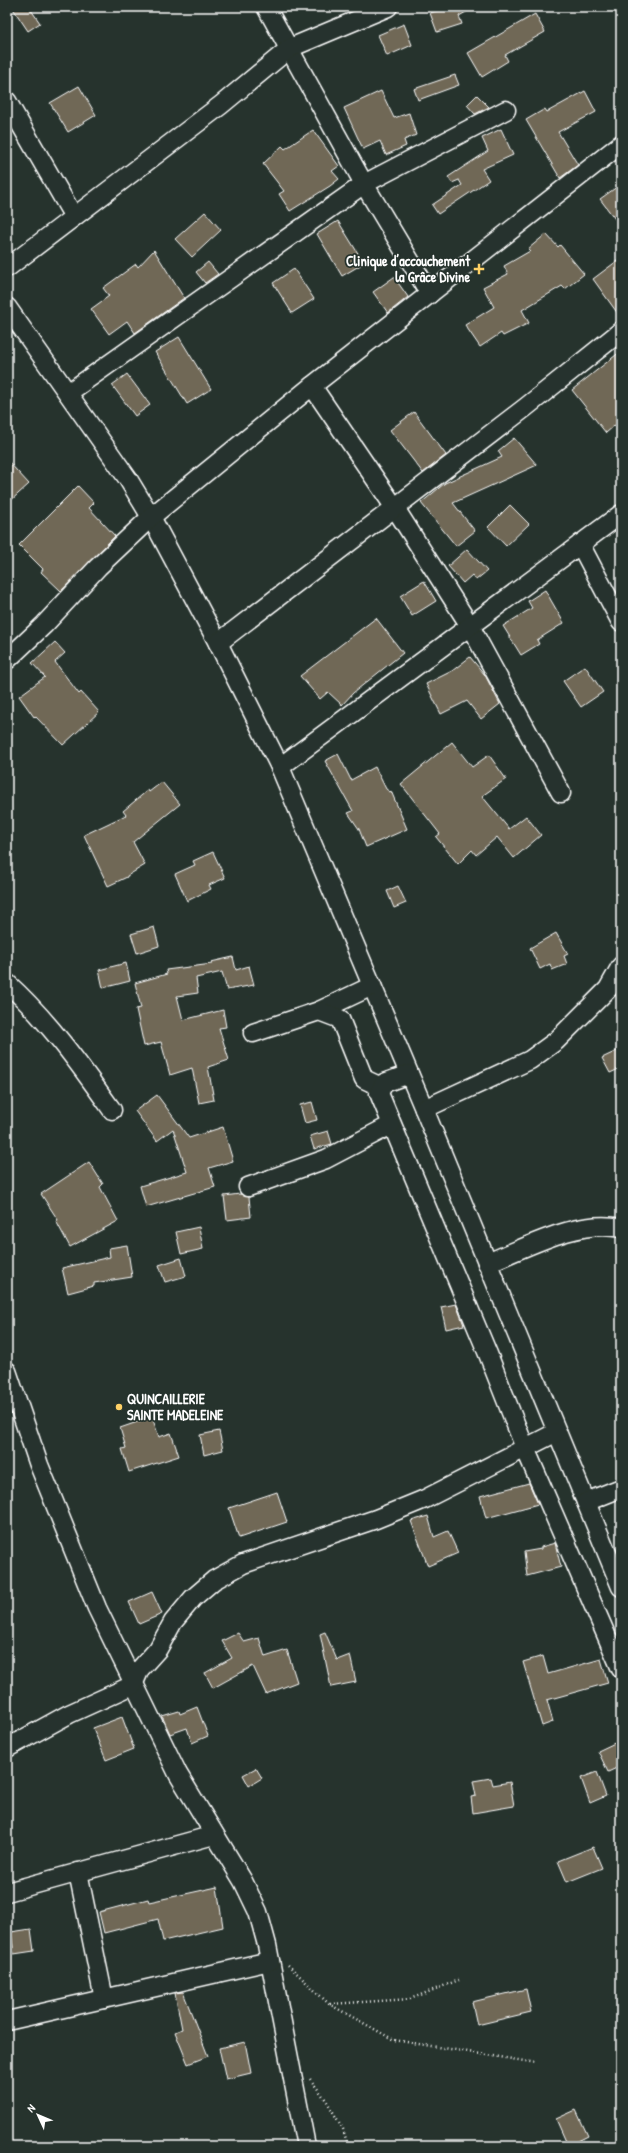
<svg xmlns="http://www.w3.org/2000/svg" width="628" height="2153" font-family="'Patrick Hand',sans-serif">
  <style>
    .building { fill: #6f6857; stroke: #fff }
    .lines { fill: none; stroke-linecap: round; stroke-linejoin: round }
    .minor-casing { stroke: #fff; stroke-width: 21 }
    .path { stroke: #fff; stroke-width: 2.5; stroke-dasharray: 1 3; stroke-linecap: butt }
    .minor { stroke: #26332d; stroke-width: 18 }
    .poi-dot { fill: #ffd166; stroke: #26332d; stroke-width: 1.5 }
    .labels { text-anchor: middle; stroke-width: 3.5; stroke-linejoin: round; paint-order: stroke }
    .poi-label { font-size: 14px; font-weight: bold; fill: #fff; stroke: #26332d; text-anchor: end }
  </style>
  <rect width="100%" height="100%" fill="#26332d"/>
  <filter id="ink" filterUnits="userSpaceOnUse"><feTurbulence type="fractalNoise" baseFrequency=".025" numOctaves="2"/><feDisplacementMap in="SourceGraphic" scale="8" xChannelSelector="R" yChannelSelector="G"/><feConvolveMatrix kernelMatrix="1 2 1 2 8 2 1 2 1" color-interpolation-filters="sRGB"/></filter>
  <g filter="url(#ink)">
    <g class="building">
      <polygon points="12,7 29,7 40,23 28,31"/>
      <polygon points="449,7 475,7 459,16 462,24 437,32 430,13"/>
      <polygon points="535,14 545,32 505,55 508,61 482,77 468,53"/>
      <polygon points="404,24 412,45 387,56 378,35"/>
      <polygon points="455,75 459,85 418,100 414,89"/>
      <polygon points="79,86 96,115 68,132 50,103"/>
      <polygon points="381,91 394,118 409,113 416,135 404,140 406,146 386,155 380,141 363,149 344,108"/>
      <polygon points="585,91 596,112 558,132 578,165 560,178 526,120 545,109 547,112"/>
      <polygon points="477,95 489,107 475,114 467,105"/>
      <polygon points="501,129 513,155 482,169 489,180 438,214 432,205 462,185 459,180 452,183 448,177 488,151 482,138"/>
      <polygon points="313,130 339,166 332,171 339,179 330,186 290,211 279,194 284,191 263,164 282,146 285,149"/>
      <polygon points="621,184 621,227 600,199"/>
      <polygon points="205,212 221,230 192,257 175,239"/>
      <polygon points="338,221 364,263 342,276 317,234"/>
      <polygon points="546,234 558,247 560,245 584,274 565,289 562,286 522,310 529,323 503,336 501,333 480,347 465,325 494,307 483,287 508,274 504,266 530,251 528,249"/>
      <polygon points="154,250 184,298 135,333 127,321 109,334 91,309 109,296 103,288 136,264 138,267"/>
      <polygon points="621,258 621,318 593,279"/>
      <polygon points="208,262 218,274 205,283 196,272"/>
      <polygon points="294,269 314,299 292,313 273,283"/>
      <polygon points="394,277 408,297 388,313 373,292"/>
      <polygon points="179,337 211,389 187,404 155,352"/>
      <polygon points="621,351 621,420 606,433 572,390"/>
      <polygon points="127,374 150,405 135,416 112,385"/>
      <polygon points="414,412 446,455 423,473 390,430"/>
      <polygon points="514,438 537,465 453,503 475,531 456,546 421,503 445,483 502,457 498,451"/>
      <polygon points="7,460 29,484 7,504"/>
      <polygon points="78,486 94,503 89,508 115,536 61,591 41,572 43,569 19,545"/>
      <polygon points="510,505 529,524 506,546 488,527"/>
      <polygon points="467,549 487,571 476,580 472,575 463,583 448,566"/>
      <polygon points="424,581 436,601 412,616 400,596"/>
      <polygon points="545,590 564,623 537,640 539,644 521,655 503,626 532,608 528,601"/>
      <polygon points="376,618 403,653 353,693 342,705 328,692 320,699 300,676"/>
      <polygon points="55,642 65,653 55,662 79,694 81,692 99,712 63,745 35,716 34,717 19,696 45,677 32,663"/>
      <polygon points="470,657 485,675 500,704 481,719 467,701 441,714 426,684 452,671"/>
      <polygon points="585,666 603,692 581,707 563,681"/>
      <polygon points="452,742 472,767 489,755 506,779 482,796 509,829 526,816 541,835 514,858 497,837 476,855 472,850 458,864 436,837 440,834 401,784"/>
      <polygon points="338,754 351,780 375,767 386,789 390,792 391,791 407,829 366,847 359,829 348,813 353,811 325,761"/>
      <polygon points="162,782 180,804 133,842 145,865 127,876 127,877 108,886 84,835 126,815 123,811 148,790 149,792"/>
      <polygon points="213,852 225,878 209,885 211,889 187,901 175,874 195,865 193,861"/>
      <polygon points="398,886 406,903 394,908 387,891"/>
      <polygon points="154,927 159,946 137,953 131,934"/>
      <polygon points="556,933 568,954 564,956 567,964 552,970 550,964 540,969 530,948"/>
      <polygon points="233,957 236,970 249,966 254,985 227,990 222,972 196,978 198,993 177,996 183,1020 223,1010 226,1027 219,1028 229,1060 208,1067 214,1100 199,1103 192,1068 170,1075 161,1042 144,1046 136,1009 141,1008 135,983 167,974 166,970 212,964 211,962"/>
      <polygon points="126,963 130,981 103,988 99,970"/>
      <polygon points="621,1049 621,1068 610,1073 602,1058"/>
      <polygon points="157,1095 189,1138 223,1127 233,1161 209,1168 215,1187 146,1207 140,1186 187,1172 173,1129 157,1141 135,1111"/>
      <polygon points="312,1102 317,1120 305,1123 300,1105"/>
      <polygon points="328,1131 332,1144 314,1149 310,1136"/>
      <polygon points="89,1162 103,1184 100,1187 118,1221 70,1247 56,1221 58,1220 41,1194"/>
      <polygon points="240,1194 249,1197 251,1217 227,1220 224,1196"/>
      <polygon points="199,1227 203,1249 181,1254 176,1232"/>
      <polygon points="127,1245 132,1277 94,1283 94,1286 68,1293 62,1268 110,1257 109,1248"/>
      <polygon points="181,1258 186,1276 165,1282 159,1265"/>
      <polygon points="456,1304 464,1325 446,1329 441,1307"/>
      <polygon points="152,1417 159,1437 171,1433 179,1456 129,1472 122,1449 126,1448 120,1428"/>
      <polygon points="219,1431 223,1450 204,1455 200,1435"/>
      <polygon points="529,1483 538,1504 486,1518 480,1496"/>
      <polygon points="277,1492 287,1522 239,1538 229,1508"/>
      <polygon points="428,1516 434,1537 448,1531 458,1553 428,1566 411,1521"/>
      <polygon points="555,1543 561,1567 527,1576 524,1552 541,1549 541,1547"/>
      <polygon points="152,1592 162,1614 139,1624 129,1602"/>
      <polygon points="325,1632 337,1660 350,1655 356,1682 331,1687 320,1634"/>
      <polygon points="238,1633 244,1642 259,1638 265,1657 287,1650 297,1682 266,1694 253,1666 213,1688 205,1673 232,1658 222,1641"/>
      <polygon points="543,1656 548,1674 601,1659 608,1683 547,1700 553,1722 542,1726 523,1662"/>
      <polygon points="197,1707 208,1736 192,1743 187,1728 170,1734 162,1716 179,1711 180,1714"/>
      <polygon points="122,1717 134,1749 106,1760 93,1728"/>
      <polygon points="621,1740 621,1766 608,1772 598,1751"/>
      <polygon points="256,1768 262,1778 249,1786 243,1775"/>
      <polygon points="597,1772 606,1796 590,1803 581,1778"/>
      <polygon points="491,1778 493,1785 510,1782 514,1806 473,1813 471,1797 476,1796 473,1781"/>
      <polygon points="593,1847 602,1868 567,1882 558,1861"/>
      <polygon points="217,1887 223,1927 163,1941 158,1919 104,1933 99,1912 148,1899 149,1902"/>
      <polygon points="31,1929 34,1951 14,1954 11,1932"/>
      <polygon points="526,1989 531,2012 477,2025 472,2002"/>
      <polygon points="183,1992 208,2056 188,2064 175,2032 182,2029 175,1993"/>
      <polygon points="245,2042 251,2073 226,2079 219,2048"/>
      <polygon points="576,2110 588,2136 568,2146 556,2119"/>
    </g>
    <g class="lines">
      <g class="minor-casing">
        <g id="minor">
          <polyline points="266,7 364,184 430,294"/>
          <polyline points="7,101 74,217"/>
          <polyline points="7,268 221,105 290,48 388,7"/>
          <polyline points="7,307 128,479 151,517 218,643 280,767 424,1109 621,1587"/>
          <polyline points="312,386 395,508 470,626 561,793"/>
          <polyline points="68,393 364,184 506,110"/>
          <polyline points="580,544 621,622"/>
          <polyline points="218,643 526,407 621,331"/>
          <polyline points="7,660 44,625 98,567 151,517 312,386 621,144"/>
          <polyline points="280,767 621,514"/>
          <path d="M7,983C48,1020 80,1065 112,1110"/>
          <polyline points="319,1011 372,986"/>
          <polyline points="253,1033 319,1011 340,1019 364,1079 381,1087"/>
          <polyline points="409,1074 384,1083 379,1093 381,1098 488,1354 525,1448 621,1669"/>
          <polyline points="424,1109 530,1060 556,1041 608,989 621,966"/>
          <polyline points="248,1187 326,1159 391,1125"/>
          <path d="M487,1263C528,1247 576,1219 621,1228"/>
          <polyline points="7,1371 39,1465 97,1608 178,1774 243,1881 258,1912 267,1945 306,2146"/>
          <polyline points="586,1502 621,1488"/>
          <polyline points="7,1748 69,1714 133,1685 140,1669 158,1649 173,1622 193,1598 214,1580 243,1564 376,1519 425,1499 557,1432"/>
          <polyline points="78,1872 104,1999"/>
          <polyline points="7,1892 214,1835"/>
          <polyline points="7,2021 270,1961"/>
        </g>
      </g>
      <g class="path">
        <polyline points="288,1965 329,2004 394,2040 537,2063"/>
        <polyline points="330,2004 410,1999 459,1980"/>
        <polyline points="310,2079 326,2100 343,2129 348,2146"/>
      </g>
      <use href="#minor" class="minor"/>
    </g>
  </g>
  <g class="poi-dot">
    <path d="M477 263h4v4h4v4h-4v4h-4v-4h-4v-4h4z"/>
    <circle cx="119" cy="1407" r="4"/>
  </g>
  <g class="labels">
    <g class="poi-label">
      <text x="470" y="266">Clinique d’accouchement<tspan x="470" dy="16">la Grâce Divine</tspan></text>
      <text x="127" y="1404" text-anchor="start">QUINCAILLERIE<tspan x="127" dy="16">SAINTE MADELEINE</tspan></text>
    </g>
  </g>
  <rect width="628" height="2153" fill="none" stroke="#26332d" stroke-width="24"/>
  <rect x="12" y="12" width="604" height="2129" fill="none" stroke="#fff" stroke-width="1.5" filter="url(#ink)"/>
  <g transform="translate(38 2115) rotate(314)" stroke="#26332d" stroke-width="3" paint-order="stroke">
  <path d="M0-3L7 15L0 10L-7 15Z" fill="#ffffff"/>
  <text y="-6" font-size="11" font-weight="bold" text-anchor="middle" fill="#ffffff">N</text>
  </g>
</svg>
